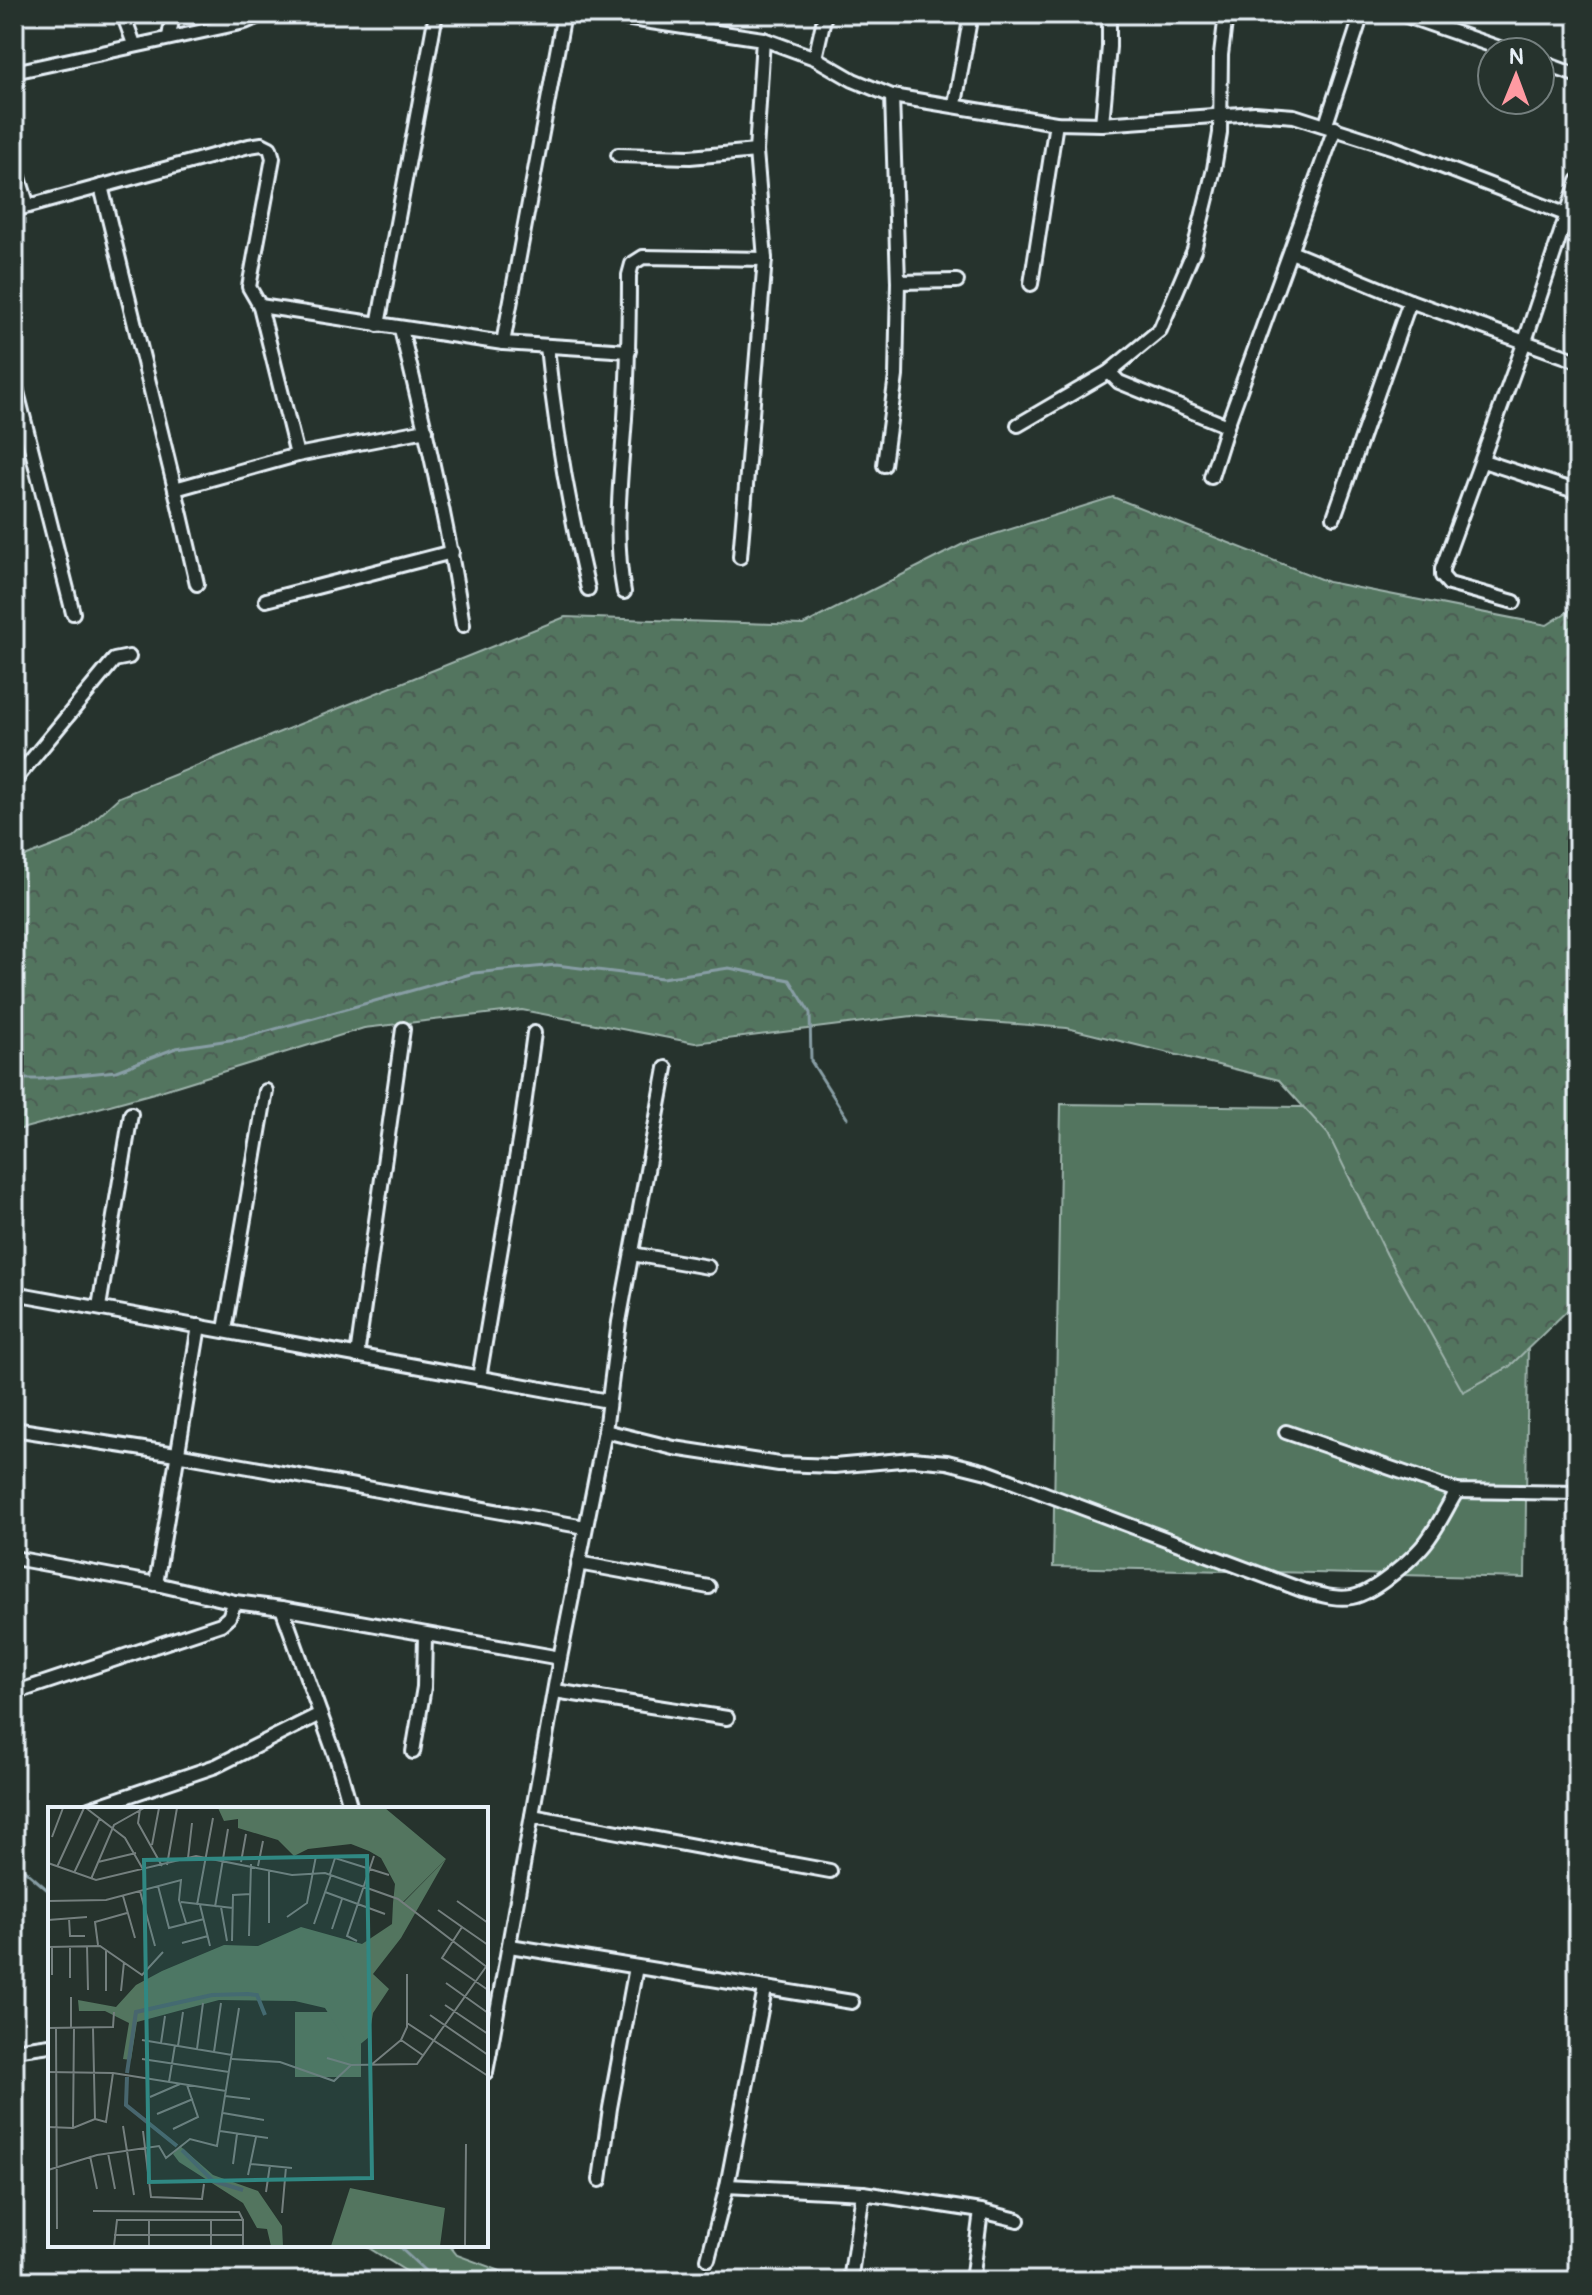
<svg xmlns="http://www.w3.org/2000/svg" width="1592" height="2295" font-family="Pangolin,sans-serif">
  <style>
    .grass { fill: #53755f; stroke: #9eb3ac; stroke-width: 2 }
    .forest { fill: url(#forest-crowns); stroke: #9eb3ac; stroke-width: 2 }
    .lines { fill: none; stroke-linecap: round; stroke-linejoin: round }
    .stream { stroke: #889ea5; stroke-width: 3 }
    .street-casing { stroke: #e8f1f8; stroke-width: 18 }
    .street { stroke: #26332d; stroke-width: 12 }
    .inset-river { fill: none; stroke: #48666e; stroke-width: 4 }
    .inset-road { fill: none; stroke: #747f7e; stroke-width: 2 }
    .view { fill: #308883; fill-opacity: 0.15; stroke: #308883; stroke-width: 4 }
    .inset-edge { fill: none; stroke: #e8f1f8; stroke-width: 4 }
  </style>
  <defs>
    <pattern id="forest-crowns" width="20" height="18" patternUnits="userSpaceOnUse" patternTransform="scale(2)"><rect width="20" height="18" fill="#53755f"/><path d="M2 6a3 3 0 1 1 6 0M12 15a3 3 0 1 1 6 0" fill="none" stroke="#4c5c53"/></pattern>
  </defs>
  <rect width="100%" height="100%" fill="#26332d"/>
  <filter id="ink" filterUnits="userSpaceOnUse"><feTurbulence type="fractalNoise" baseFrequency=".0125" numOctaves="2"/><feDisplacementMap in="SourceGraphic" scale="16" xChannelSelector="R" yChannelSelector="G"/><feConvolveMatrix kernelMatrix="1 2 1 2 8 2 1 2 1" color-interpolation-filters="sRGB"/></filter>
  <g filter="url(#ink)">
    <g class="grass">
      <polygon points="1061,1104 1531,1110 1525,1578 1053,1567"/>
      <polygon points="364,2245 449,2245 457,2255 528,2281 422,2281"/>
    </g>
    <polygon class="forest" points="1113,497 1328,582 1547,625 1578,605 1578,1300 1509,1367 1463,1392 1387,1255 1328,1134 1279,1080 1067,1028 912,1016 695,1043 522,1010 364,1028 154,1093 14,1131 14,861 74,838 119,797 565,617 803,625 963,544"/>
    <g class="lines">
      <g class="stream">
        <polyline points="14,1079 40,1079 116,1071 176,1048 243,1038 474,973 556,965 662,978 729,968 790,980 810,1013 811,1061 847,1118"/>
        <polyline points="14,1861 50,1892"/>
        <polyline points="397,2245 436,2281"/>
      </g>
      <g class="street-casing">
        <g id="street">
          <polyline points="123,14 134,44"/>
          <polyline points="598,14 763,39 815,58 853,80 892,96 1056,123 1102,124 1255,113 1294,116 1394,148 1578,219"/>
          <polyline points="1401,14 1511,52"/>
          <polyline points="169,37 173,14"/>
          <polyline points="815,58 825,14"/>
          <polyline points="1540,62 1578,76"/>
          <polyline points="14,72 245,22 263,14"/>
          <polyline points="955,104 971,14"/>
          <polyline points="1102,124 1109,47 1109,14"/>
          <polyline points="1326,124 1362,14"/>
          <polyline points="618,155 690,157 756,151"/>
          <polyline points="14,162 28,206"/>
          <polyline points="101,186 175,489 297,455 426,430"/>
          <polyline points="14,210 249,146 262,144 270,148 273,158 249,287 260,306 297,455"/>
          <polyline points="1291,252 1410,301 1578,361"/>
          <polyline points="898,282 957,281"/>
          <polyline points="1031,284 1056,123"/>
          <polyline points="260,306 503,343 629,351"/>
          <polyline points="378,325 436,14"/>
          <path d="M401,329C425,427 448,525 463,625"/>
          <polyline points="503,343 564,14"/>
          <path d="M547,347C555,429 569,508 588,589"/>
          <polyline points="1109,372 1119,382 1227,426"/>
          <polyline points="14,380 73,613"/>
          <polyline points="1018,425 1109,372 1160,330 1194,250 1214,169 1220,133 1221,55 1226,14"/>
          <polyline points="1483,461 1578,492"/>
          <polyline points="884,465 896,376 898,282 892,96"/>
          <polyline points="1211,477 1227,426 1335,128"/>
          <polyline points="175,489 197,584"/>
          <polyline points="1334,517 1410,301"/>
          <polyline points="740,557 765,259 756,151 763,39"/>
          <path d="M624,592C613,536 621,475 625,418C628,370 629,323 629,275L632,264L643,257L765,259"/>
          <polyline points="266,600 452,552"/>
          <polyline points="1514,602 1449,584 1442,576 1442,569 1525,341 1578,181"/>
          <polyline points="14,781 114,660 129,657"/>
          <polyline points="632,1254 708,1267"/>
          <polyline points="14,1293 608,1401"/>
          <polyline points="99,1307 131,1114"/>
          <polyline points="225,1330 266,1091"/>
          <polyline points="357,1356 403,1029"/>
          <polyline points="479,1378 520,1135 534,1033"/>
          <polyline points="14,1429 176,1454 585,1527"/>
          <path d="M605,1431L674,1448L779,1464L834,1466L912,1459L947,1462L987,1472L1302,1590C1319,1594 1335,1600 1352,1597C1375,1593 1419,1554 1431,1535C1441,1521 1448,1505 1457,1491"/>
          <polyline points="1286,1432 1457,1491 1578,1493"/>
          <polyline points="14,1558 156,1584 235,1602 282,1608 560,1658"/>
          <polyline points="578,1563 709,1587"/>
          <polyline points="156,1584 199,1326"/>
          <polyline points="282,1608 338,1763 351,1809"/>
          <polyline points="555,1691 727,1718"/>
          <polyline points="17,1692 221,1624 229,1617 235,1602"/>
          <polyline points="413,1752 424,1687 425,1634"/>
          <polyline points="89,1809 216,1766 320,1714"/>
          <polyline points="532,1816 830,1871"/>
          <polyline points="510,1946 852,2002"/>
          <polyline points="486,2049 490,2051 560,1658 605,1431 619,1322 666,1068"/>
          <polyline points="14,2050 50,2045"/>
          <polyline points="486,2072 490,2051"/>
          <polyline points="600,2180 610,2108 636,1967"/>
          <polyline points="727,2186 863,2193 981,2211 1018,2220"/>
          <polyline points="708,2259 727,2186 765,1989"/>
          <polyline points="850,2281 863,2193"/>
          <polyline points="972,2281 981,2211"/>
        </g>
      </g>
      <use href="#street" class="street"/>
    </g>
  </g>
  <g transform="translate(48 1807)">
    <rect width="440" height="440" fill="#26332d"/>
    <path d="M170,1H337L398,52L354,96H345L347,77L333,51L321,44L303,37L260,42L246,49L230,33L190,21V12L176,14ZM247,205H313V270H247ZM132,339L165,368L210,384L234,419L235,439H223L219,422L209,421L195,396L131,355L125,347ZM302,381L397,401L392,439H283Z" fill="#53755f"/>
    <path d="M398,52L353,131L325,167L341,182L325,206L321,230L304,244L277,201L247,194L171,193L89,215L83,253L75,252L81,216L57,204H31L30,193L68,200L88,178L114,164L176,138L210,139L253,120L314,137L344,117L345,96H355Z" fill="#53755f"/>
    <path class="inset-river" d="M79,266L88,205L164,188L200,187L209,188L217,208M79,270L78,298L129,339M134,343L165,374L195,383"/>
    <path class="inset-road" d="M38,1L77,31L96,64M92,2L90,16L114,59M4,30L15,1M104,38L111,1M140,51L144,16M50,55L88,46M193,55L198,27M0,56L48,73L148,49L244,68L277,66L350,92L440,161M119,58L129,1M210,59L215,34M9,60L36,1M26,66L52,11M282,67L287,51L341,68M43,72L66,18L96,1M110,79L121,121L156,112M92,84L107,139M277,85L337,107M75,89L87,131M0,94L58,93L133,73L131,93L138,116M409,94L440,116M133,95L185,101M149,98L165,11M152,98L162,139M167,100L180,22M173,100L179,134M390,103L414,120L394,151L440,183M239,110L259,96L268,49M21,111L22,129H37M0,113L39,110M221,116V64M266,117L283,68M414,120L440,138M284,122L294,92M201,129L203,57M184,134L185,88L203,87M309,134L299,129L326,49M134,136L160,129M50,138L47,115L79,106M22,139V171M39,139L40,183M0,140L52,139L94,168L115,145M4,141V168M58,143V184M359,167V220L353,233L376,249M398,176L440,206M73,184L76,155M397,198L440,227M382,208L440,248M359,216L440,269M0,221L65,220L66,205M8,221L9,422M23,221V190M94,233L184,248M113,236L117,209M130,239L135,205M149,242L155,196M166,245L173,196M279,251L303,258L369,257L440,157M94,252L181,265M184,252L232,255L286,274L303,258M323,258L353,233M0,265L65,266L178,284M121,275L127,238M177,289L202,292M102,290L132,277M175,306L216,313M109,307L145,292M47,312L58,315L65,266M75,319L86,388M0,320L25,321L47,312L45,221M25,321L26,221M125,322L150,310L139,278M95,324L103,390L154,392L156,377M172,324L220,331M60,346L67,382M42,349L49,382M185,357L189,327M203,357L244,361M0,363L49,348L111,339L118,351L142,332L169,339L191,201M200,368L208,330M218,385L222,358M45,404L191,405L195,413M234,406L238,360M163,413V439M66,428H195M66,439L69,413H195V439M101,439V413M417,439L418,337"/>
    <path class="view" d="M319,49L324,371L101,375L96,53Z"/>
    <rect width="440" height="440" class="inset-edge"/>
  </g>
  <rect width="1592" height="2295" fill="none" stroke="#26332d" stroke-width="48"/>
  <rect x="24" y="24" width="1544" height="2247" fill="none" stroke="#e8f1f8" stroke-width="3" filter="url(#ink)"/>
  <g transform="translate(1516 76) rotate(1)"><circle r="38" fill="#26332d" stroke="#747f7e" stroke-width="2"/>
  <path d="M0-6L14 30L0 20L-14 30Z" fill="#ff9aa2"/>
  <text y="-12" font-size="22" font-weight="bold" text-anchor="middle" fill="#e8f1f8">N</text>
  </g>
</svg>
